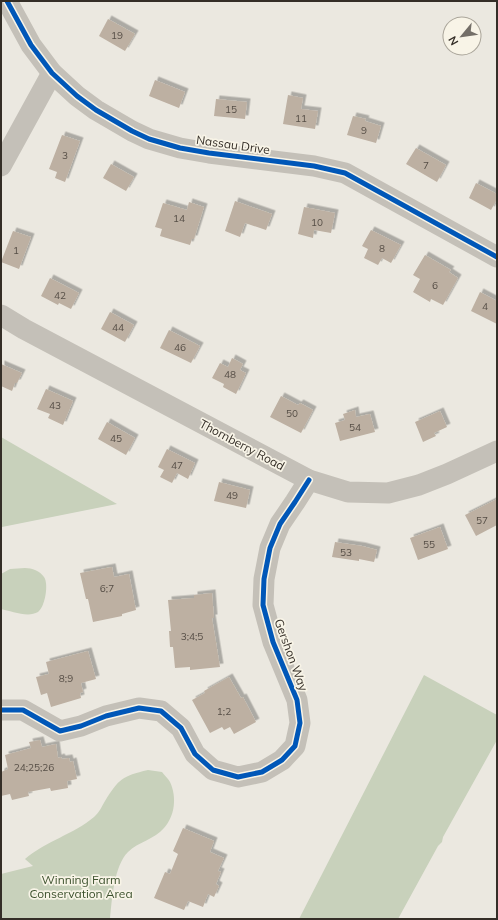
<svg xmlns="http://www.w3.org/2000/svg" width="498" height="920" font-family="Mulish,sans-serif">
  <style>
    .green { fill: #c8d1bb }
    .building { fill: #bdb0a2; filter: url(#shadow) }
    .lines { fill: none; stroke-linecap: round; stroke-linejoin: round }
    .minor { stroke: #c4c0b8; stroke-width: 21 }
    .cycleway-casing { stroke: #f8f4e7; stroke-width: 8 }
    .cycleway { stroke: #0057b8; stroke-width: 5 }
    .labels { text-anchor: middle; stroke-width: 3.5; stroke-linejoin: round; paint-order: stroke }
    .number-label { font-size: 10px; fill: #564e46 }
    .street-label { font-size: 12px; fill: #342e27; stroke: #f8f4e7 }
    .park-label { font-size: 12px; fill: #3c512d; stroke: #f8f4e7 }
  </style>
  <defs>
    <filter id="shadow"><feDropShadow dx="3.5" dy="-3.5" stdDeviation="0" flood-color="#0004"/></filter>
  </defs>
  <rect width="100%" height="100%" fill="#ebe8e0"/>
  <g class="green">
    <polygon points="1,437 117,504 2,527 1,532"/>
    <path d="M25,568C32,568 40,571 44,577C49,584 45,607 38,612C28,618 11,611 1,609V574L10,569Z"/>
    <polygon points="424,675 497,715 497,740 443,837 442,842 438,846 398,919 299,919"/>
    <path d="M148,770L162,772C164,775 168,778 170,782C177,797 175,816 164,828C155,839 138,842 128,852C114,866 112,899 110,919H1V874L33,866L25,859C46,841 74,834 94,817C99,813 102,806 105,801C119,779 122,776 148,770Z"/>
  </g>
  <g class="building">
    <polygon points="108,19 135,34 125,51 99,36"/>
    <polygon points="155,80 185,92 179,108 149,96"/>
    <polygon points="288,95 303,98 301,109 318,111 315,129 283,124"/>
    <polygon points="216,99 247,102 245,119 214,116"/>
    <polygon points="353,116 366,119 365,121 381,126 376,143 347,135"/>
    <polygon points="62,135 80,141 65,182 55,178 57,172 49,169"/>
    <polygon points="416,148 446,165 437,182 406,164"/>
    <polygon points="111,164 134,177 126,191 103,178"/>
    <polygon points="476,183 497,194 497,199 491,210 469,198"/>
    <polygon points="235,201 272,214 266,230 245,223 240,237 225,231"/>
    <polygon points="189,202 204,207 194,239 192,239 190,245 160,236 162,229 155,227 163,203 187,210"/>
    <polygon points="304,207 335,213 331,233 314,230 313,238 298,234"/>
    <polygon points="371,230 401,245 391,263 382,258 378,265 364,258 368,249 362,246"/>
    <polygon points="13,231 31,237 19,269 1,262"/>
    <polygon points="425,255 451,270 449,272 458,278 443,305 431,299 430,302 413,292 420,279 413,275"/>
    <polygon points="50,278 79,293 71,309 59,303 58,305 41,296"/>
    <polygon points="480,292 497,301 497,324 471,311"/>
    <polygon points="110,312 134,325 125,342 101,329"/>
    <polygon points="169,330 200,346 191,363 160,348"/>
    <polygon points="232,358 243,364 240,370 246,373 236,394 223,387 224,384 212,378 220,363 228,367"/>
    <polygon points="1,364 22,373 17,383 15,383 12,391 1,386"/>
    <polygon points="46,389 73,401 63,425 48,418 50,414 37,409"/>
    <polygon points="281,396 298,405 300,403 313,410 301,433 270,417"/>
    <polygon points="355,410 356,417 370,414 375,432 340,441 335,423 345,420 343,414"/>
    <polygon points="440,411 447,427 434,433 436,436 423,442 415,422"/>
    <polygon points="107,422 135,438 126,455 98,439"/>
    <polygon points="167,449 195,463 188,479 177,473 172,483 160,477 164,470 158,467"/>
    <polygon points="219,482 250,490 246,508 214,501"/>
    <polygon points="497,499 497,525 476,536 465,515"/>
    <polygon points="440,527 448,549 418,560 410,538"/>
    <polygon points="335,542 362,546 377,550 374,562 359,559 359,561 332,557"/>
    <polygon points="112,567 114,577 129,574 136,610 122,614 122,616 93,622 88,599 86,599 80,573"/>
    <polygon points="212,593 214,618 212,618 220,667 190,670 190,667 175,668 173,647 170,647 169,631 171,631 168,600 194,598 194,595"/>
    <polygon points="88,651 96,679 81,683 83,692 80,693 81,698 51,707 47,693 41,695 36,677 49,674 46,662"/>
    <polygon points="229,677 241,698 243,697 256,722 234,734 230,727 224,730 222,727 210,733 192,700 205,693 204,691"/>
    <polygon points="40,740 42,747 56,744 58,758 61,757 62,759 69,758 70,762 73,761 77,779 67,781 68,788 51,791 50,788 28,792 29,796 12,800 10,794 1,796 1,772 8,769 5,755 31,748 29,742"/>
    <polygon points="183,828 214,841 210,852 224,858 218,871 221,872 216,884 219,886 214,897 208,894 203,907 188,901 184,910 154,898 165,872 170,874 178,854 173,851"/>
  </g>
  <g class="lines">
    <g class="minor">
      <polyline points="7,1 31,45 52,73 77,96 96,110 132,131 149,139 180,148 209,153 314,166 345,173 497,257"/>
      <polyline points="1,166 52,73"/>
      <polyline points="1,315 24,329 309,480 348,492 388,493 419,485 447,474 497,451"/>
      <polyline points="1,710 23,710 60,731 81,726 106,716 139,708 161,711 181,728 195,754 213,770 238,777 262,772 282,760 295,746 300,723 297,700 273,642 263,605 264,579 270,548 280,524 295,502 309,480"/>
    </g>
    <g class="cycleway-casing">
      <g id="cycleway">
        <polyline points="7,1 31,45 52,73 77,96 96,110 132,131 149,139 180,148 209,153 314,166 345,173 497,257"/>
        <polyline points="1,710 23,710 60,731 81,726 106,716 139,708 161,711 181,728 195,754 213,770 238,777 262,772 282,760 295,746 300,723 297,700 273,642 263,605 264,579 270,548 280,524 295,502 309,480"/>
      </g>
    </g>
    <use href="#cycleway" class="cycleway"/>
  </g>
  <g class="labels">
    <g class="number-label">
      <text x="117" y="39">19</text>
      <text x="231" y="113">15</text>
      <text x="301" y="122">11</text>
      <text x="364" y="134">9</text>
      <text x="65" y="159">3</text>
      <text x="426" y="169">7</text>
      <text x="179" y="222">14</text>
      <text x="317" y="226">10</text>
      <text x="382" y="252">8</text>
      <text x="16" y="254">1</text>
      <text x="435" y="289">6</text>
      <text x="60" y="299">42</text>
      <text x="485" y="310">4</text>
      <text x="118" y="331">44</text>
      <text x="180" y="351">46</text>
      <text x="230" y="378">48</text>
      <text x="55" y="409">43</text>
      <text x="292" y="417">50</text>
      <text x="355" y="431">54</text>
      <text x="116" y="442">45</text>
      <text x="177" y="469">47</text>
      <text x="232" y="499">49</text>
      <text x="482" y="524">57</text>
      <text x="429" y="548">55</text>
      <text x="346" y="556">53</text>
      <text x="107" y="592">6;7</text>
      <text x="192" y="640">3;4;5</text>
      <text x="66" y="682">8;9</text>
      <text x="224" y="715">1;2</text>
      <text x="34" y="771">24;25;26</text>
    </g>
    <g class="street-label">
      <text transform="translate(233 145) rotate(8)" y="4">Nassau Drive</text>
      <text transform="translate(242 445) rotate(28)" y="4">Thornberry Road</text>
      <text transform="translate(291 655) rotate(70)" y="4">Gershon Way</text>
    </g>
    <g class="park-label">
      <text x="81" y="884">Winning Farm<tspan x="81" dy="14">Conservation Area</tspan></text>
    </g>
  </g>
  <rect width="498" height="920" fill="none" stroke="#342e27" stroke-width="4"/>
  <g transform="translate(462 36) rotate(241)"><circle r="19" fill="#f8f4e7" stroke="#aaa59a"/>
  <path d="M0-3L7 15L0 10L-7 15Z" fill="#746f68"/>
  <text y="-6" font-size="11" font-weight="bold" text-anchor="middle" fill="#342e27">N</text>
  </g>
</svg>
